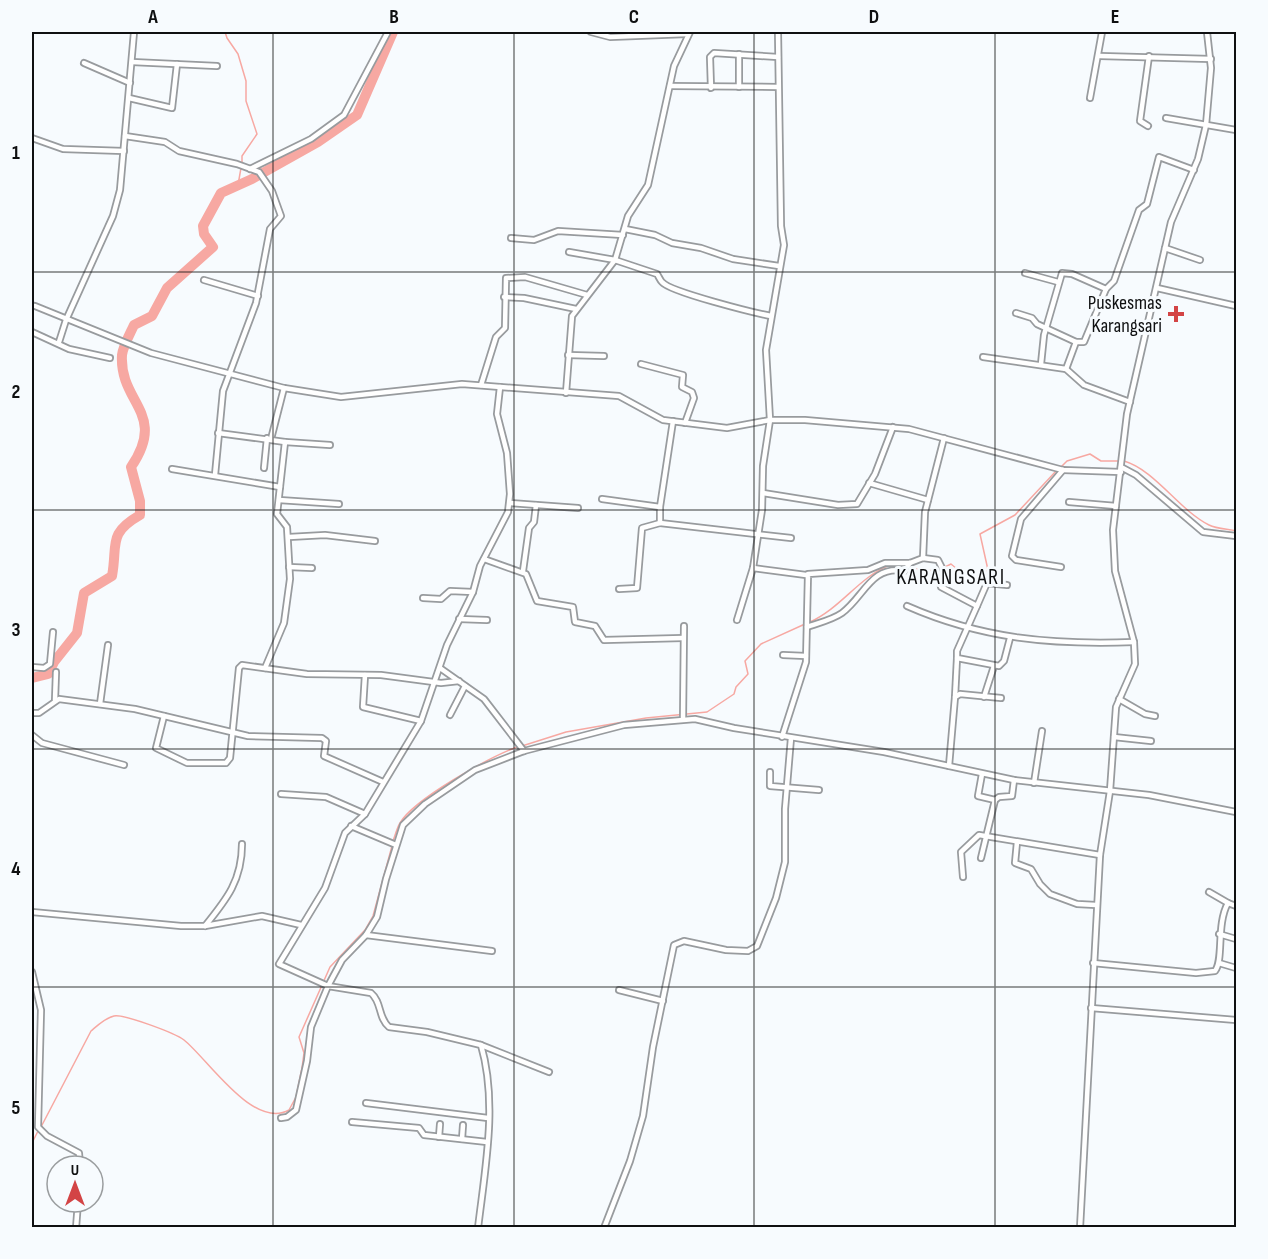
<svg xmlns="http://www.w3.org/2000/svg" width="1268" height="1259" font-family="'Sofia Sans Condensed',sans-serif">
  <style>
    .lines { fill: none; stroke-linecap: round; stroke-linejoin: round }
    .stream { stroke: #f7a8a2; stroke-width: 1.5 }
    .river { stroke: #f7a8a2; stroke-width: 10 }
    .street-casing { stroke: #989b9e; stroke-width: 8 }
    .street { stroke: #fff; stroke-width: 4.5 }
    .grid { fill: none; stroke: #0f1011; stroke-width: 1.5; stroke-opacity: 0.55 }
    .poi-dot { fill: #d34445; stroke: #f7fbfe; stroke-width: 2 }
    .labels { text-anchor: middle; stroke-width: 6; stroke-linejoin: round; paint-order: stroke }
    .poi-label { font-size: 20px; fill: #0f1011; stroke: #f7fbfe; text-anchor: end }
    .quarter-label { font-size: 22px; letter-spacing: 1.5px; fill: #0f1011; stroke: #f7fbfe }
    .neatline { fill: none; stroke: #0f1011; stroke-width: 2 }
    .grid-label { font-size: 20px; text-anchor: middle; font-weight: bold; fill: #0f1011 }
  </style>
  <rect width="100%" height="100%" fill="#f7fbfe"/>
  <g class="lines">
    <g class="stream">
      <polyline points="225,32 227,38 238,54 246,81 246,101 257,134 242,156 242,163"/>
      <polyline points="238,185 241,168"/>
      <path d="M1124,461C1155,470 1179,510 1209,525C1217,529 1228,529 1236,531"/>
      <polyline points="1061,467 1067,461 1090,454 1101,461 1120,461"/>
      <polyline points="945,567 951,564 971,581 988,570 980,534 1015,515 1057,470"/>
      <polyline points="910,568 934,571 940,568"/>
      <path d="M810,622C841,608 859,577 890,565"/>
      <polyline points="522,746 566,732 646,718 707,712 734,694 736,687 748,674 745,661 761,644 805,624"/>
      <path d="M393,841C395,836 397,828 400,823C414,799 490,757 517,747"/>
      <path d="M41,1127L91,1031C98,1025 105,1018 114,1016C124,1014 175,1033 184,1040C208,1059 253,1130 289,1110L296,1097L302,1068L304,1053L299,1037L330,967L365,930L373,916L392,846"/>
      <polyline points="32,1143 38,1131"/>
    </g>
    <path class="river" d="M32,678L48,674L54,662L77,633L84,593L112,576C118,544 107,534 140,515V501L131,467C168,413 119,403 122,355C123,346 130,334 134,325L152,316L167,288L213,247L204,234L203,226L221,193L252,179L318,142L357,115L393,32"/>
    <g class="street-casing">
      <g id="street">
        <polyline points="591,32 610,37 687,34"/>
        <polyline points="739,54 739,87"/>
        <polyline points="1100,56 1211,59"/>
        <polyline points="132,62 217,66"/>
        <polyline points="84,63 130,83"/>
        <polyline points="670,86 778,87"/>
        <polyline points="711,88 710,57 714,53 778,57"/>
        <polyline points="129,98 172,108 177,64"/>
        <polyline points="1090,98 1102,32"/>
        <polyline points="1166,118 1236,130"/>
        <polyline points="1148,126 1140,121 1149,56"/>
        <polyline points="125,136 165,142 179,151 237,164 259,172 272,191 281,216 270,229 256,303 223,391 215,475"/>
        <polyline points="32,138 63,149 124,151"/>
        <polyline points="250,169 311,139 344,115 388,32"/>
        <polyline points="625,229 655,235 672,243 701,248 733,259 779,266"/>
        <polyline points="511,238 534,240 558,231 623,235"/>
        <polyline points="1165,248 1200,260"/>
        <path d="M569,252L615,260L657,274C659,277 660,280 662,282C670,292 755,313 771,316"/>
        <polyline points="1025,273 1058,282"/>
        <polyline points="204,280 258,296"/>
        <polyline points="1157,288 1236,306"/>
        <polyline points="504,297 524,298 576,309"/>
        <polyline points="35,306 151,353 284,388 341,397 462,384 619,396 663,420 727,428 770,420 805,420 909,429 1063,470 1121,472"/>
        <polyline points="1016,313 1032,318 1037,324 1076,342"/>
        <polyline points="32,332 69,349 110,358"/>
        <polyline points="59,342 66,320 113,216 120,190 134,32"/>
        <polyline points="568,355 604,356"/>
        <polyline points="983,357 1066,369 1084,385 1130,402"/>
        <polyline points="641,364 683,375 682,387 692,392 694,398 685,423"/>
        <polyline points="1041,364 1044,335 1062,273 1072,274 1106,289"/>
        <polyline points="1066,369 1076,342 1084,342 1106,289 1114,281 1139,210 1147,204 1159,157 1194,170"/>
        <polyline points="481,385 496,337 505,328 506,278 525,277 587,295"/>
        <polyline points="566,393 572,316 615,260 628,216 648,185 674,66 690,32"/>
        <polyline points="673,421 660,507 660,523 791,538"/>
        <polyline points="218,433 285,442 277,514 287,527 290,579 284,623 265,668"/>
        <polyline points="271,439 284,388"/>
        <polyline points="285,442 330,445"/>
        <polyline points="1121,467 1136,475 1203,532 1236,536"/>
        <polyline points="264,468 267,438"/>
        <polyline points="172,469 280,487"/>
        <polyline points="869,483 928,500"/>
        <polyline points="763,493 838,505 857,504 875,474 893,427"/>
        <polyline points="602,499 660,507"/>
        <polyline points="279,500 339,504"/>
        <polyline points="1069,502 1116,506"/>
        <polyline points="510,503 578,508"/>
        <polyline points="289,537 325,535 375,541"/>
        <polyline points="923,558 925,512 944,438"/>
        <polyline points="484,559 526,574 537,601 573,607 575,622 595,626 604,640 683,638"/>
        <polyline points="289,567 312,568"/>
        <polyline points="1061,567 1016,560 1012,556 1021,519 1063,470"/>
        <polyline points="753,568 806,575"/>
        <polyline points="523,571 529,528 534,522 536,505"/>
        <polyline points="619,589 637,588 642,528 660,523"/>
        <polyline points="423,598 441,599 450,591 473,592"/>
        <path d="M907,606C982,639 1052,645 1134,642"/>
        <polyline points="977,606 957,651 957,658 999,666 1004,661 1010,638"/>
        <polyline points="459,619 487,620"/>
        <polyline points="737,620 753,568 762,510 763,466 770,420 766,350 784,245 781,226 778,32"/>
        <path d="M807,627C818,623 832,620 842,613C864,597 871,565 904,571L910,563"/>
        <polyline points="783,655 806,656"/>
        <polyline points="32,667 44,668 50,664 53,632"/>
        <polyline points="440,668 484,699 524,751"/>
        <polyline points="365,675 363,707 421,721"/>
        <polyline points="955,697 957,658"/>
        <polyline points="984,697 994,666"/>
        <polyline points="1119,699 1145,714 1155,716"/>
        <polyline points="55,700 56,672"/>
        <polyline points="100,704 108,645"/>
        <polyline points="32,713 39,713 59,699 135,709 248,736 322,738 326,741 324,756 383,782"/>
        <polyline points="450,715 465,686"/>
        <polyline points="164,716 156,748 187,763 226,763 230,758 239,668 242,665 307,674 381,675 441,683 459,681"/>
        <polyline points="683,719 684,626"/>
        <polyline points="32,735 42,743 124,765"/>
        <polyline points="782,737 806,662 808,574 868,570 885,563 910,563 923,558 938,560 944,572 940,581 941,587 977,606 987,583 1007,585"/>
        <polyline points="1114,737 1151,741"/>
        <polyline points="949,766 955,697 960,694 1001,698"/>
        <polyline points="770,772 770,786 819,790"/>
        <polyline points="982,774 978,796 995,800"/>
        <polyline points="1034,783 1042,731"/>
        <polyline points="281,794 326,797 365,814"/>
        <polyline points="351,826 396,845"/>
        <polyline points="1017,842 1015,863 1031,869 1040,884 1050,894 1077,904 1096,905"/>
        <polyline points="981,858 995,800 999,797 1012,796 1014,780"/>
        <polyline points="963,877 961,852 979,835 1100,855"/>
        <polyline points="1209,892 1228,903"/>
        <polyline points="32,912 181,926 205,926 262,916 301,925"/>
        <path d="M205,926C227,899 242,880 242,844"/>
        <polyline points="1219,934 1236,939"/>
        <polyline points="366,935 492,951"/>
        <path d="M1093,963L1196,973L1215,971C1224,960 1216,924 1228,903L1236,906"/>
        <polyline points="1219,963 1236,968"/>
        <polyline points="32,972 41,1010 38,1127 47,1136 79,1153 80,1166"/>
        <polyline points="619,990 663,1001"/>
        <polyline points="1091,1008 1236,1020"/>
        <polyline points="481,1045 549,1072"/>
        <polyline points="366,1103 488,1118"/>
        <polyline points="281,1118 287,1117 296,1110 307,1061 311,1027 328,986 342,960 366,935 377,917 386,879 403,825 425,804 475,770 524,751 624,725 695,719 734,728 884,752 1014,780 1149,795 1236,812"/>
        <polyline points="352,1122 419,1128 424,1135 487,1142"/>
        <polyline points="439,1137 440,1124"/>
        <polyline points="462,1139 463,1125"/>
        <polyline points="76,1228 78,1202"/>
        <path d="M478,1228C485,1169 498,1103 481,1045L427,1032L389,1027C378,1018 382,1002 371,993L328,986L279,964L325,888L345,833L365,814L421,721L447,645L473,592L480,566L508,512L510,494L507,453L497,414L500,387"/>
        <polyline points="604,1228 630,1161 643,1116 653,1047 674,945 684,941 726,950 748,951 757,946 776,898 785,862 785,809 791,738"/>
        <polyline points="1080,1228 1100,855 1110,791 1116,707 1135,664 1134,642 1115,571 1113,530 1127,414 1171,222 1198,159 1206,125 1211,68 1207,32"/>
      </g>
    </g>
    <use href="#street" class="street"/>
  </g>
  <path class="grid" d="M273,32V1228M514,32V1228M754,32V1228M995,32V1228M32,272H1236M32,510H1236M32,749H1236M32,987H1236"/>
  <path class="poi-dot" d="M1173 305h6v6h6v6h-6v6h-6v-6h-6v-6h6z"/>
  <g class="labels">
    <g class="poi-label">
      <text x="1162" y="309">Puskesmas<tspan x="1162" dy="23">Karangsari</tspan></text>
    </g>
    <g class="quarter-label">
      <text x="951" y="584">KARANGSARI</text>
    </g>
  </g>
  <rect width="1268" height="1259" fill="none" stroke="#f7fbfe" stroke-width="66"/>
  <g transform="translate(75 1184)"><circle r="28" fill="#f7fbfe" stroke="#9a9d9f" stroke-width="1.5"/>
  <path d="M0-4.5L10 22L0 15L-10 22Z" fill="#d34445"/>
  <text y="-9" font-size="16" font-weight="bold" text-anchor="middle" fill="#0f1011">U</text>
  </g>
  <rect x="33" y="33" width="1202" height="1193" class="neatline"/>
  <g class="grid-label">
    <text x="153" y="23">A</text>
    <text x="394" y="23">B</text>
    <text x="634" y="23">C</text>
    <text x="874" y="23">D</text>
    <text x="1115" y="23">E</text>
    <text x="16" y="159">1</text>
    <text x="16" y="398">2</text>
    <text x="16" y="636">3</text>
    <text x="16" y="875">4</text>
    <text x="16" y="1114">5</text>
  </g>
</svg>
